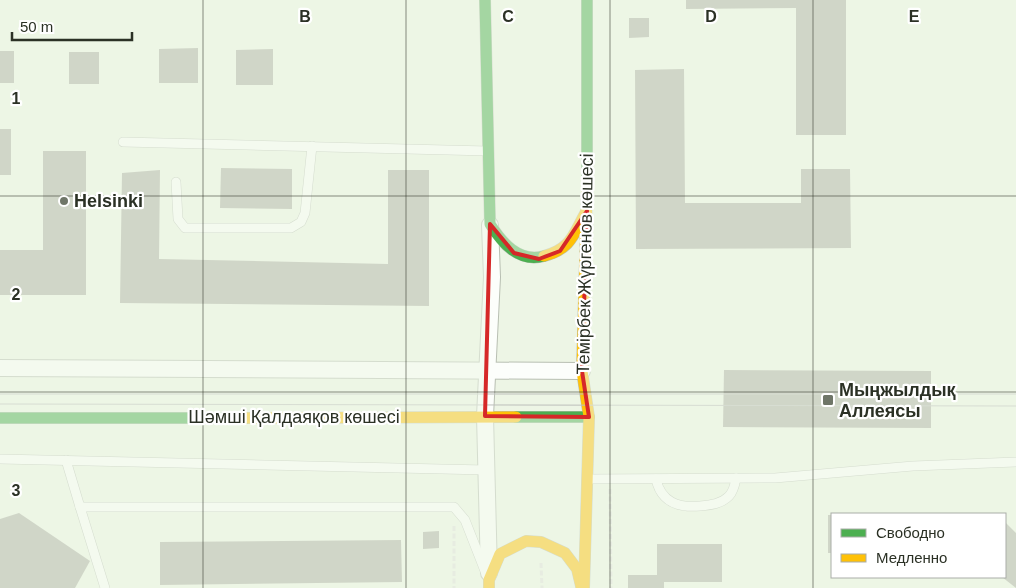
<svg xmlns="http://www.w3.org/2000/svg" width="1016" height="588" font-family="Helvetica,sans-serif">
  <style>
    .building { fill: #aeb0a4 }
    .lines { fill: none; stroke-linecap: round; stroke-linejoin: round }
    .lane-casing { stroke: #b8bfb2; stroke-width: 10 }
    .street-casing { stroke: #b8bfb2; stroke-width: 18 }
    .fast-casing { stroke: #b8bfb2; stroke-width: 12 }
    .slow-casing { stroke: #b8bfb2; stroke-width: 12 }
    .path { stroke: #dfe1dc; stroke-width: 3; stroke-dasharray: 5 2.5; stroke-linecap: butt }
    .lane { stroke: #fcfefb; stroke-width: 9 }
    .street { stroke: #fcfefb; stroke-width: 16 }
    .fast { stroke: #4caf50; stroke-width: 11 }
    .slow { stroke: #ffc107; stroke-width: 11 }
    .tram { stroke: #bdbfbb; stroke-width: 1 }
    .marked { fill: none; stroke: #d62828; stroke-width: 4; stroke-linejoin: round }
    .grid { fill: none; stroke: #2b3125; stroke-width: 1; stroke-opacity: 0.55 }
    .poi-dot { fill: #6f7668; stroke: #fff; stroke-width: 2 }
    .labels { text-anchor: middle; stroke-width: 4.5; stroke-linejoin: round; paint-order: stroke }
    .poi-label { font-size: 18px; font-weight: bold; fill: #2b3125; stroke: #fff; text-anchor: start }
    .street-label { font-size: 18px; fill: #2b3125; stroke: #fff }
    .grid-label { font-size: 16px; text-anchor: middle; font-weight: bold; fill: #2b3125; stroke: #fff; stroke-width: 4.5; stroke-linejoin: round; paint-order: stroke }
  </style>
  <rect width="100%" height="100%" fill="#edf5e5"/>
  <g class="building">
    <polygon points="686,0 846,0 846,135 796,135 796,8 686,9"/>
    <polygon points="629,18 649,18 649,37 629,38"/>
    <polygon points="198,48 198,83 159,83 159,49"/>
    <polygon points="273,49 273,85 236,85 236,50"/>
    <rect x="0" y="51" width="14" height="32"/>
    <rect x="69" y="52" width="30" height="32"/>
    <polygon points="684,69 685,203 801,203 801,169 850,169 851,248 636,249 635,70"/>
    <rect x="0" y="129" width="11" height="46"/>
    <polygon points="43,151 86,151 86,295 0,295 0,250 43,250"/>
    <polygon points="221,168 292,169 292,209 220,208"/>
    <polygon points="160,170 159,259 388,264 388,170 429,170 429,306 120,303 122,173"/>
    <polygon points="724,370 931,371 931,428 723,427"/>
    <polygon points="19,513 90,561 75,588 0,588 0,519"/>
    <rect x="828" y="515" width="4" height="38"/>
    <polygon points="1005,522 1016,533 1016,588 1002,577 1005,577"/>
    <polygon points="439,531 439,548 423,549 423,532"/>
    <polygon points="401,540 402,582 160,585 160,542"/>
    <polygon points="657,544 722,544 722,582 664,582 664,588 628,588 628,575 657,575"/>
  </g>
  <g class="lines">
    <g class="lane-casing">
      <g id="lane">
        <polyline points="123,142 488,151"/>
        <polyline points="176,182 178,219 185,228 291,228 301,222 305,213 312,146"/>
        <polyline points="0,459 486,470"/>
        <polyline points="66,460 80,507"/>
        <polyline points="587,479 775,478 913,466 1016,462"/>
        <path d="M656,479C661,502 678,508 700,506C711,505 721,504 729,496C733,492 735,484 736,478"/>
        <polyline points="105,588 80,507 454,507 465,520 485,571"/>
      </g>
    </g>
    <g class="street-casing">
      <g id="street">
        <polyline points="0,368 582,371"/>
        <polyline points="489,573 485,416 492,277 490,225"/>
      </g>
    </g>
    <g class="fast-casing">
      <g id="fast">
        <path d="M485,0L490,224C502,243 519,263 544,256"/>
        <polyline points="587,0 587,191"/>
        <polyline points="516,417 589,417"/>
        <polyline points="0,418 246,418"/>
      </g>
    </g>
    <g class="slow-casing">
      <g id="slow">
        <path d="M544,256C571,249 573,235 586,212"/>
        <polyline points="246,418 516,417"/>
        <polyline points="489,588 489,580 500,554 526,541 541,542 565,553 577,569 581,586"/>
        <polyline points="584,588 589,417 582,371 587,191"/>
      </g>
    </g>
    <g class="path">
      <polyline points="610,489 611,588"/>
      <polyline points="454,526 454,588"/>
      <polyline points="541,563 542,588"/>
    </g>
    <use href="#lane" class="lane"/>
    <use href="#street" class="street"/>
    <use href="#fast" class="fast"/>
    <use href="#slow" class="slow"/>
    <g class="tram">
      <polyline points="0,394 1016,394"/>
      <polyline points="0,404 1016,406"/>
    </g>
  </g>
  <path d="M0 0H1016V588H0ZM587,211L582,371L589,417L485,416L490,224L514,253L539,259L560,251Z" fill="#edf5e5" fill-opacity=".55" fill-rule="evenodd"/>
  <path class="marked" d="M587,211L582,371L589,417L485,416L490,224L514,253L539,259L560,251Z"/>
  <path class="grid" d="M203,0V588M406,0V588M610,0V588M813,0V588M0,196H1016M0,392H1016"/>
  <g class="poi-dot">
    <circle cx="64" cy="201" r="5"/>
    <rect x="822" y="394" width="12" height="12" rx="2.5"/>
  </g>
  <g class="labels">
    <g class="poi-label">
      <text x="74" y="207">Helsinki</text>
      <text x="839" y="396">Мыңжылдық<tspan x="839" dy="21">Аллеясы</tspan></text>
    </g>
    <g class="street-label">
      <text transform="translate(585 264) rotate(-89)" y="6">Темірбек Жүргенов көшесі</text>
      <text x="294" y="423">Шәмші Қалдаяқов көшесі</text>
    </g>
  </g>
  <g class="grid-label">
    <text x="305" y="22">B</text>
    <text x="508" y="22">C</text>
    <text x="711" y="22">D</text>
    <text x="914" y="22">E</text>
    <text x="16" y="104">1</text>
    <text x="16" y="300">2</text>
    <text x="16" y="496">3</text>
  </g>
  <rect x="831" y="513" width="175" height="65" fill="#ffffff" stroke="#aaada8"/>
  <rect x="841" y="529" width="25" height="8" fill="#4caf50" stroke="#aaada8"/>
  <text x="876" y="538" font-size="15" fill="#2b3125">Свободно</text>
  <rect x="841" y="554" width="25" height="8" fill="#ffc107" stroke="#aaada8"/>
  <text x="876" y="563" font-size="15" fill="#2b3125">Медленно</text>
  <path d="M12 32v8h120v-8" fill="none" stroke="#2b3125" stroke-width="2.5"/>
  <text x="20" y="32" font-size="15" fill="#2b3125" stroke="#ffffff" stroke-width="4" paint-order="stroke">50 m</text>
</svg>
